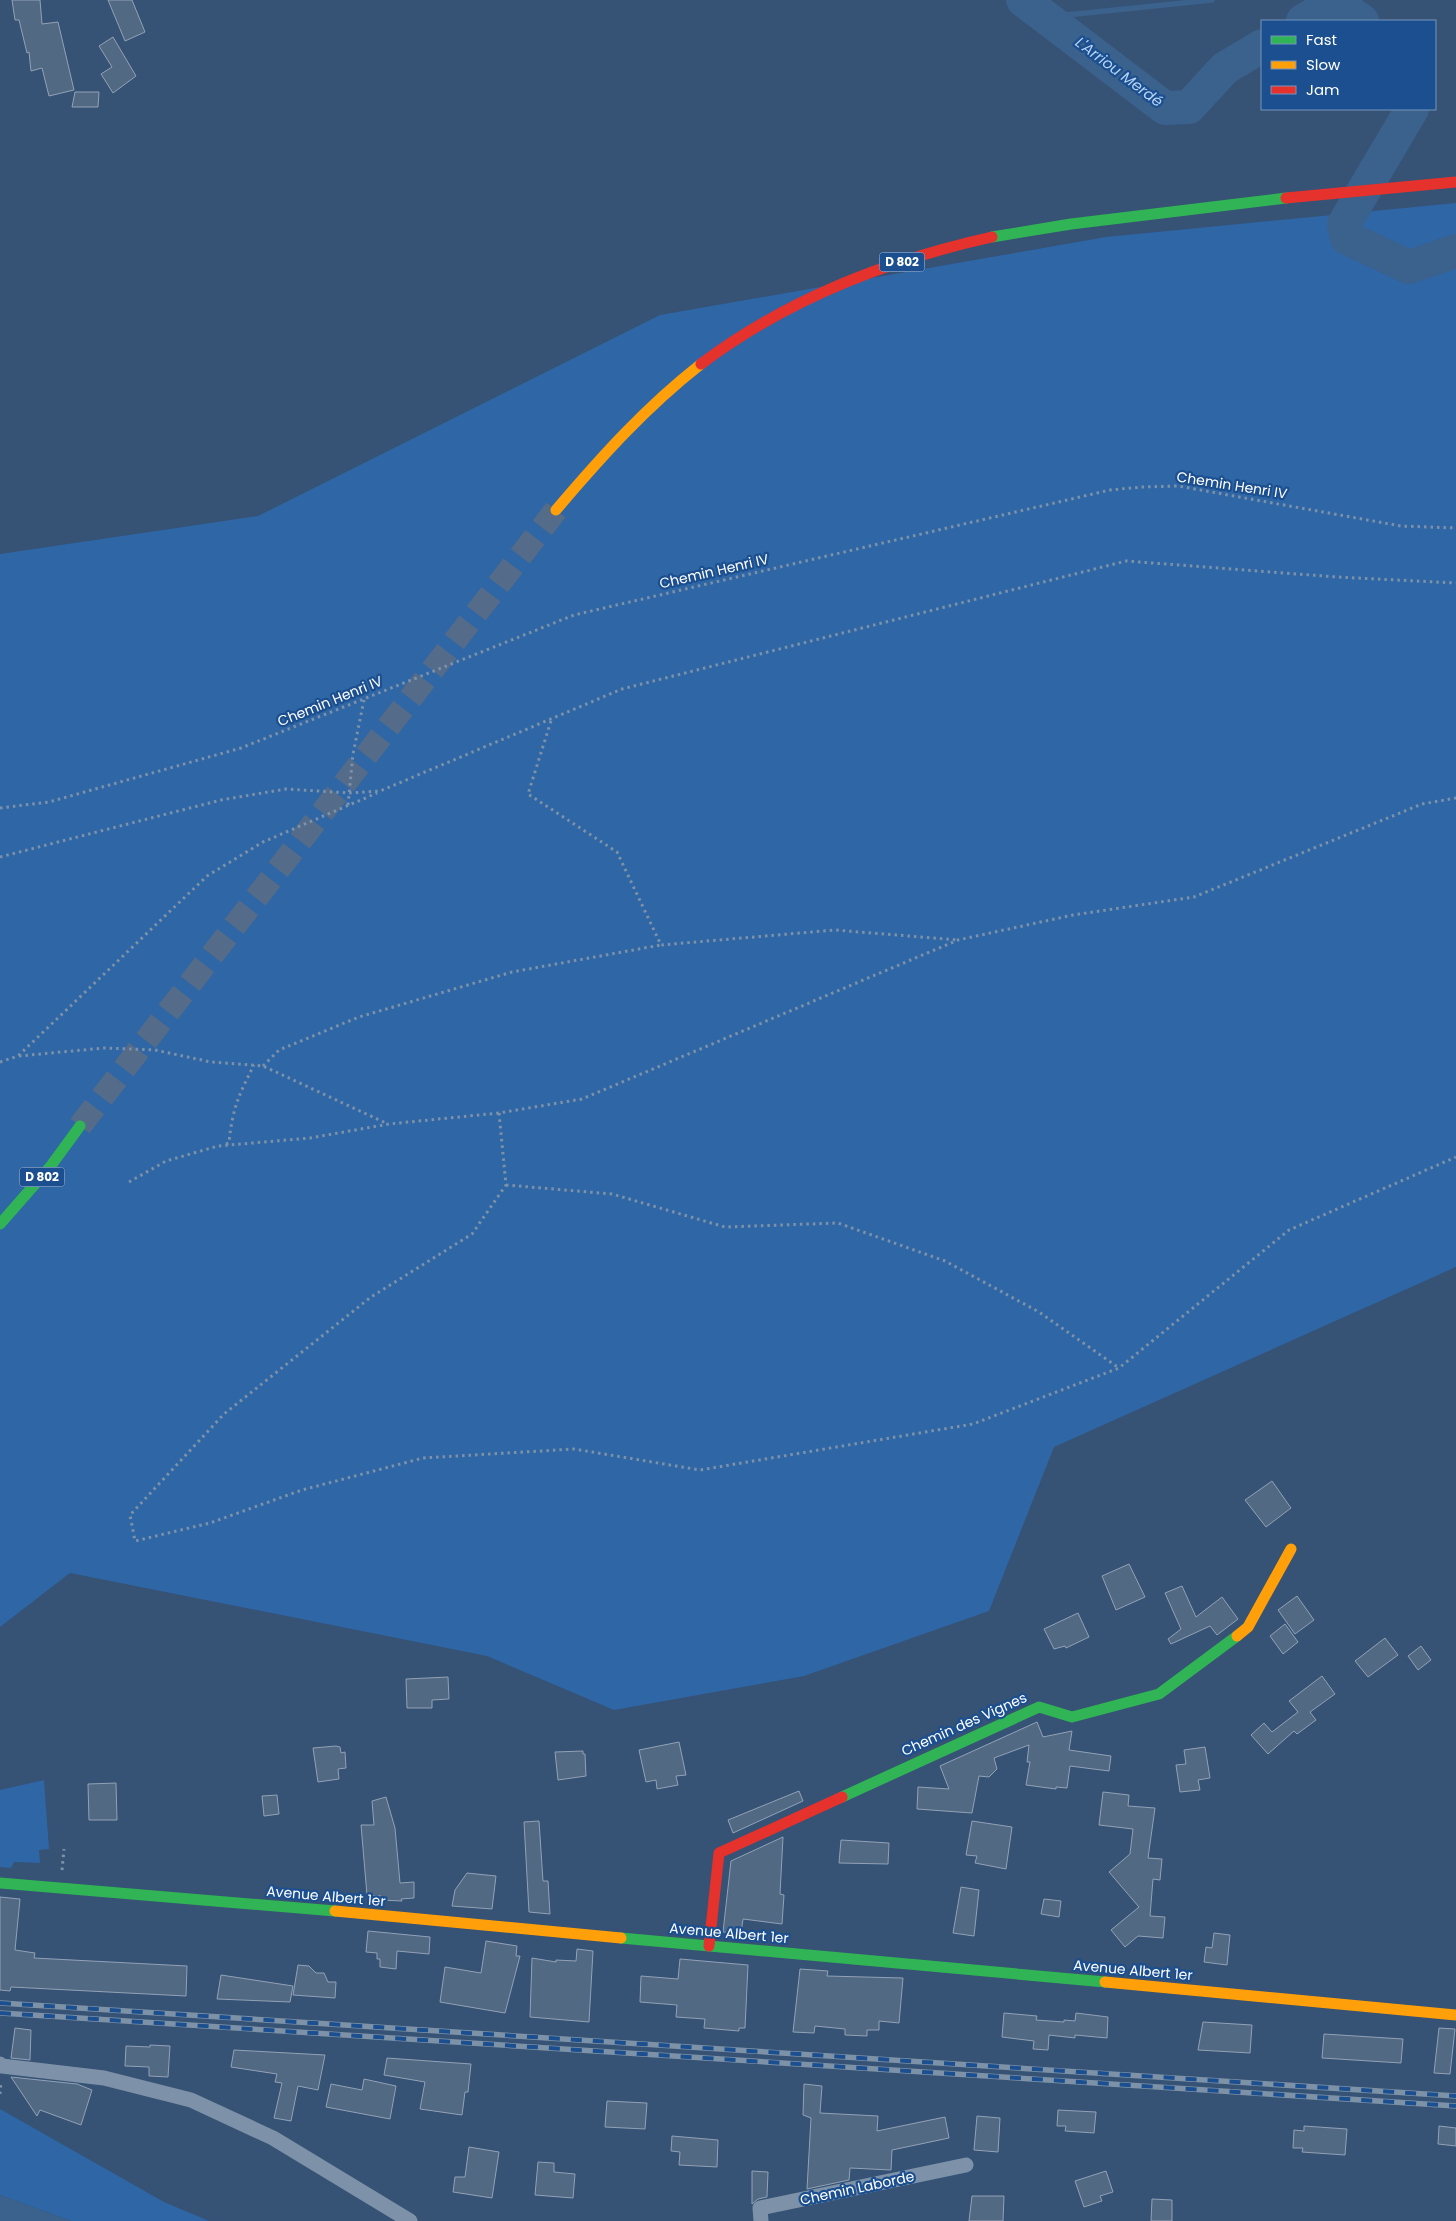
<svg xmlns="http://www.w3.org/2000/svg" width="1456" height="2221" font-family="Poppins,sans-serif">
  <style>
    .green { fill: #2f66a5 }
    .water { fill: #3b618d }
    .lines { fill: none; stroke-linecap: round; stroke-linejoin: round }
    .stream { stroke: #3b618d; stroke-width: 5.5 }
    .river { stroke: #3b618d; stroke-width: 34 }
    .building { fill: #526984; stroke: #92a2b6 }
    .primary-tunnel { stroke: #546c89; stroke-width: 24; stroke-dasharray: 24 12; stroke-linecap: butt }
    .path { stroke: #7d92a8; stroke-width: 3; stroke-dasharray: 2.5 4; stroke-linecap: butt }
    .street { stroke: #7d92a8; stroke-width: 15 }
    .fast { stroke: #30b455; stroke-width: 11 }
    .slow { stroke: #ff9f0a; stroke-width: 11 }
    .jam { stroke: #e5322d; stroke-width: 11 }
    .rail-casing { stroke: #7e92a7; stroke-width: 5.5 }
    .rail { stroke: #1b4f8f; stroke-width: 4; stroke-dasharray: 11; stroke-linecap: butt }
    .labels { text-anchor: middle; stroke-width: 4.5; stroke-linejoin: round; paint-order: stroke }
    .shield { fill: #1b4f8f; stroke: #bbcadd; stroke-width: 1 }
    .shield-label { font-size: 12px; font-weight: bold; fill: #fff }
    .street-label { font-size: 14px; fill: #fff; stroke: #1b4f8f }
    .water-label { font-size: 15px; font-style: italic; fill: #b5d3f5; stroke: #1b4f8f }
  </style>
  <rect width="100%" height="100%" fill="#365274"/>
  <g class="green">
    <polygon points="1456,203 1456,1267 1054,1447 989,1611 804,1676 614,1710 487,1656 70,1573 0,1627 0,554 258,516 660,315 1106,237"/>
    <polygon points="44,1780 49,1849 39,1850 40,1863 14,1862 11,1868 0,1867 0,1790"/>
    <polygon points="0,2109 164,2202 209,2221 71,2221 0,2195"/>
  </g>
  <polygon class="water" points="0,2195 71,2221 0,2221"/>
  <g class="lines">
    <polyline class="stream" points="1047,17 1212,0"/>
    <g class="river">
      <polyline points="1023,0 1165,108 1189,107 1225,68 1262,46"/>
      <polyline points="1303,21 1316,13 1352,14 1362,21"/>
      <polyline points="1412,109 1344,224 1347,238 1409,267 1456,251"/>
    </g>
  </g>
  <g class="building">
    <polygon points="12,0 40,0 42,24 58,22 74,90 49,96 42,68 31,71 29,52 27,53 19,20 15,20"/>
    <polygon points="108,0 132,0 145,32 125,41"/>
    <polygon points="113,37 136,76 113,93 101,74 112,67 99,46"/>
    <polygon points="75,92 99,92 98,107 72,107"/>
    <polygon points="1272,1481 1291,1508 1266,1527 1245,1500"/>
    <polygon points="1129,1564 1145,1597 1116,1610 1102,1576"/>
    <polygon points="1182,1586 1196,1617 1222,1597 1238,1619 1217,1635 1210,1626 1171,1644 1168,1639 1181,1629 1165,1593"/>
    <polygon points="1297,1596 1314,1620 1295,1634 1278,1610"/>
    <polygon points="1078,1613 1089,1637 1066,1648 1065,1646 1054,1649 1044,1629"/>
    <polygon points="1285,1624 1298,1642 1283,1654 1270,1636"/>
    <polygon points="1385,1638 1398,1655 1368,1677 1355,1661"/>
    <polygon points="1421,1646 1431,1660 1418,1670 1408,1656"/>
    <polygon points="1322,1676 1335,1694 1310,1712 1316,1720 1297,1734 1294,1731 1268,1754 1251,1735 1264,1723 1272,1732 1298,1712 1289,1701"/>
    <polygon points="448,1677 449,1699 432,1700 432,1708 407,1708 406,1679"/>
    <polygon points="1037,1722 1043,1737 1072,1731 1069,1750 1111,1756 1109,1771 1070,1766 1067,1788 1056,1787 1056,1789 1026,1785 1030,1762 1027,1762 1029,1745 994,1758 997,1769 989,1777 979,1776 972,1813 917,1809 918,1787 949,1789 940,1766"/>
    <polygon points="679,1742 686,1775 676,1776 678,1785 657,1789 656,1780 646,1782 639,1750"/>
    <polygon points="336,1746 340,1747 341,1753 345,1752 346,1768 338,1769 339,1779 318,1782 313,1748"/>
    <polygon points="1205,1747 1210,1778 1198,1780 1200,1790 1180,1792 1176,1765 1186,1764 1184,1750"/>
    <polygon points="583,1751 583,1754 585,1754 586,1776 558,1780 555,1752"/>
    <polygon points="116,1783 117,1820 89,1820 88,1784"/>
    <polygon points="799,1791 803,1801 733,1833 728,1820"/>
    <polygon points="1103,1792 1129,1795 1128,1806 1155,1808 1148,1858 1162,1859 1160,1880 1153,1879 1150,1916 1165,1917 1163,1938 1138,1936 1125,1947 1111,1930 1139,1907 1109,1872 1130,1854 1133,1829 1099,1825"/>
    <polygon points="277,1795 279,1814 264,1816 262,1796"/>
    <polygon points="386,1797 395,1828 400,1883 414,1882 414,1898 401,1899 402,1901 381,1900 381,1896 367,1895 361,1825 374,1825 372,1801"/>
    <polygon points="539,1821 543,1881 548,1881 550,1914 529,1912 524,1822"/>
    <polygon points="972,1821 1012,1827 1006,1869 975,1863 977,1856 966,1855"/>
    <polygon points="783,1837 780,1894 784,1895 782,1924 743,1919 741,1933 723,1932 731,1861"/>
    <polygon points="841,1840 889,1843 888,1864 839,1863"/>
    <polygon points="467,1873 496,1876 492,1909 452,1906 455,1890"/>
    <polygon points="961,1887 979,1890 974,1936 953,1933"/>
    <polygon points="0,1897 20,1899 15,1950 35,1953 34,1958 187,1966 186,1996 11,1987 10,1991 0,1990"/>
    <polygon points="1044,1899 1061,1901 1059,1917 1041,1914"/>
    <polygon points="368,1931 430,1937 429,1954 397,1951 396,1969 380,1967 380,1959 377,1959 377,1953 366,1952"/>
    <polygon points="1214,1933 1230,1935 1227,1965 1204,1962 1206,1947 1212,1948"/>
    <polygon points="486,1941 517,1946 516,1956 520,1956 505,2013 440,2002 445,1967 481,1973"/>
    <polygon points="577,1949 593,1951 589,2022 530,2017 532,1958 556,1962 556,1960 576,1961"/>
    <polygon points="680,1959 748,1965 745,2028 739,2028 739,2031 704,2028 705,2019 676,2017 677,2005 640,2002 641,1976 678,1979"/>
    <polygon points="298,1965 309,1966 316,1973 324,1973 328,1982 336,1982 335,1998 293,1995"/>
    <polygon points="800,1969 828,1971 827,1976 903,1978 899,2023 879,2021 879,2030 867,2030 867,2036 845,2035 845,2029 815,2026 814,2033 793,2032"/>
    <polygon points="221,1975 293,1986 290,2002 217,1999"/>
    <polygon points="1004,2013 1037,2016 1036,2020 1064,2022 1064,2020 1075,2021 1076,2013 1108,2017 1107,2038 1075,2035 1075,2038 1049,2035 1048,2050 1033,2049 1034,2041 1002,2037"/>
    <polygon points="1203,2022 1252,2025 1250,2053 1198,2050"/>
    <polygon points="15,2028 31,2030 30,2060 11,2058"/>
    <polygon points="1439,2028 1455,2029 1450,2074 1434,2073"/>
    <polygon points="1324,2034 1403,2039 1401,2063 1322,2058"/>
    <polygon points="150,2045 170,2046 168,2077 149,2076 149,2067 125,2066 126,2046 150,2047"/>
    <polygon points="234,2050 325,2055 318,2090 298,2086 291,2121 274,2118 282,2083 275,2082 277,2074 231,2067"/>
    <polygon points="387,2058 471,2064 468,2092 465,2092 462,2115 420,2109 425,2082 384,2075"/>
    <polygon points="11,2077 77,2084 92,2090 81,2125 40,2110 37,2116"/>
    <polygon points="364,2079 396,2086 390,2119 326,2107 331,2084 362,2090"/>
    <polygon points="804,2084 822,2086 820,2113 878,2116 877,2131 945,2117 949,2138 892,2150 891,2170 850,2168 849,2180 807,2189 811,2118 803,2115"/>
    <polygon points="607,2101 647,2103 645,2129 605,2127"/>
    <polygon points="1058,2110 1096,2112 1094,2133 1065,2131 1066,2126 1057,2126"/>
    <polygon points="977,2116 1000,2118 998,2152 974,2150"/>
    <polygon points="1304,2126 1347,2129 1345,2155 1302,2152 1303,2148 1293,2148 1294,2130 1304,2131"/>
    <polygon points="1439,2126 1456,2128 1456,2146 1438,2144"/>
    <polygon points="672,2136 718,2140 717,2167 679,2165 680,2152 671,2151"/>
    <polygon points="469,2147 499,2152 492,2198 453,2192 455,2177 465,2177"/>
    <polygon points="538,2162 554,2163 554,2172 575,2174 573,2198 535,2195"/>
    <polygon points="752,2171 768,2172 767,2197 758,2199 752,2204"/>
    <polygon points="1106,2171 1113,2192 1100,2196 1102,2201 1084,2207 1075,2181"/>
    <polygon points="972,2196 1004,2196 1003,2221 969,2221"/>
    <polygon points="1152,2199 1172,2200 1172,2221 1151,2221"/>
  </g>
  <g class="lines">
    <polyline class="primary-tunnel" points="80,1126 556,510"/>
    <g class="path">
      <polyline points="551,721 528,794 617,852 661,945 835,930 958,940"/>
      <polyline points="348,805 353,754 364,700"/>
      <polyline points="0,808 49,802 241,748 574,615 1110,490 1142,487 1178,486 1401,526 1456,528"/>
      <polyline points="0,857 221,800 286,789 349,793 380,791 622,689 1126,561 1337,577 1456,583"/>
      <polyline points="19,1056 104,1048 155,1050 211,1062 263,1066 388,1124"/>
      <polyline points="0,1062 18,1056 207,876 263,842 377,793"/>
      <polyline points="263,1066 279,1050 359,1017 512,972 661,945"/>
      <polyline points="499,1113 506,1185 472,1234 371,1297 224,1414 130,1515 135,1541 210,1523 302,1490 423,1458 574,1449 700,1470 973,1424 1119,1368 1289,1230 1456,1157"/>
      <path d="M226,1144L229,1143C232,1110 239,1094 254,1065"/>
      <polyline points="129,1182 166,1161 218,1146 310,1138 389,1124 499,1113 582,1099 958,940 1073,915 1194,897 1422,804 1456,798"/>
      <polyline points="506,1185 612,1194 725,1227 838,1223 945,1261 1039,1312 1119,1368"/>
      <polyline points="62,1870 64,1849"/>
      <polyline points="0,2094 1,2082"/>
    </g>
    <g class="street">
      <polyline points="0,2064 2,2066 104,2078 191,2100 273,2138 410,2221"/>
      <polyline points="761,2221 760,2208 966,2165"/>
    </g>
    <g class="fast">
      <polyline points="992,237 1071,224 1286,198"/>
      <polyline points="0,1224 50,1167 80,1126"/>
      <polyline points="842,1797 1039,1707 1072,1717 1159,1694 1237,1636"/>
      <polyline points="0,1883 335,1911"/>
      <polyline points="621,1938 1105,1982"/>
    </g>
    <g class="slow">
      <path d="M556,510C601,457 646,407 701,364"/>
      <polyline points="1237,1636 1248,1627 1291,1549"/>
      <polyline points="335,1911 621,1938"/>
      <polyline points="1105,1982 1456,2015"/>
    </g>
    <g class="jam">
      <polyline points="1286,198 1456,182"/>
      <path d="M701,364C787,299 888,260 992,237"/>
      <polyline points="709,1946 719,1853 842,1797"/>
    </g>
    <g class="rail-casing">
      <g id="rail">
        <polyline points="0,2003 1456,2096"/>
        <polyline points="0,2013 1456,2106"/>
      </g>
    </g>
    <use href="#rail" class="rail"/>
  </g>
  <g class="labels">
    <g class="shield">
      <rect x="879.5" y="252.5" width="45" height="19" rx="4"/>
      <rect x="19.5" y="1167.5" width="45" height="19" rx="4"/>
    </g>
    <g class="shield-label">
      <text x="902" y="266">D 802</text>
      <text x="42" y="1181">D 802</text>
    </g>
    <g class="street-label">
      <text transform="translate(1232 485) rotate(9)" y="5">Chemin Henri IV</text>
      <text transform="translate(714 571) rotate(-13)" y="5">Chemin Henri IV</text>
      <text transform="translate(330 701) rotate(-22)" y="5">Chemin Henri IV</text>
      <text transform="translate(964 1724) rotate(-24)" y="5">Chemin des Vignes</text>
      <text transform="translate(326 1896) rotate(5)" y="5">Avenue Albert 1er</text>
      <text transform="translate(729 1933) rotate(5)" y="5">Avenue Albert 1er</text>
      <text transform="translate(1133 1970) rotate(5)" y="5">Avenue Albert 1er</text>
      <text transform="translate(857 2188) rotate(-12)" y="5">Chemin Laborde</text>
    </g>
    <g class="water-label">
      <text transform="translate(1119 72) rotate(37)" y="5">L'Arriou Merdé</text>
    </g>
  </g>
  <rect x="1261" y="20" width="175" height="90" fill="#1b4f8f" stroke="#7695bc"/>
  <rect x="1271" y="36" width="25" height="8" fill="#30b455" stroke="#7695bc"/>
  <text x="1306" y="45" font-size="15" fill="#ffffff">Fast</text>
  <rect x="1271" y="61" width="25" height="8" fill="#ff9f0a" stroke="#7695bc"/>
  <text x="1306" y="70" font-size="15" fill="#ffffff">Slow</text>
  <rect x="1271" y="86" width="25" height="8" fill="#e5322d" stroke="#7695bc"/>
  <text x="1306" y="95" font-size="15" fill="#ffffff">Jam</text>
</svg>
